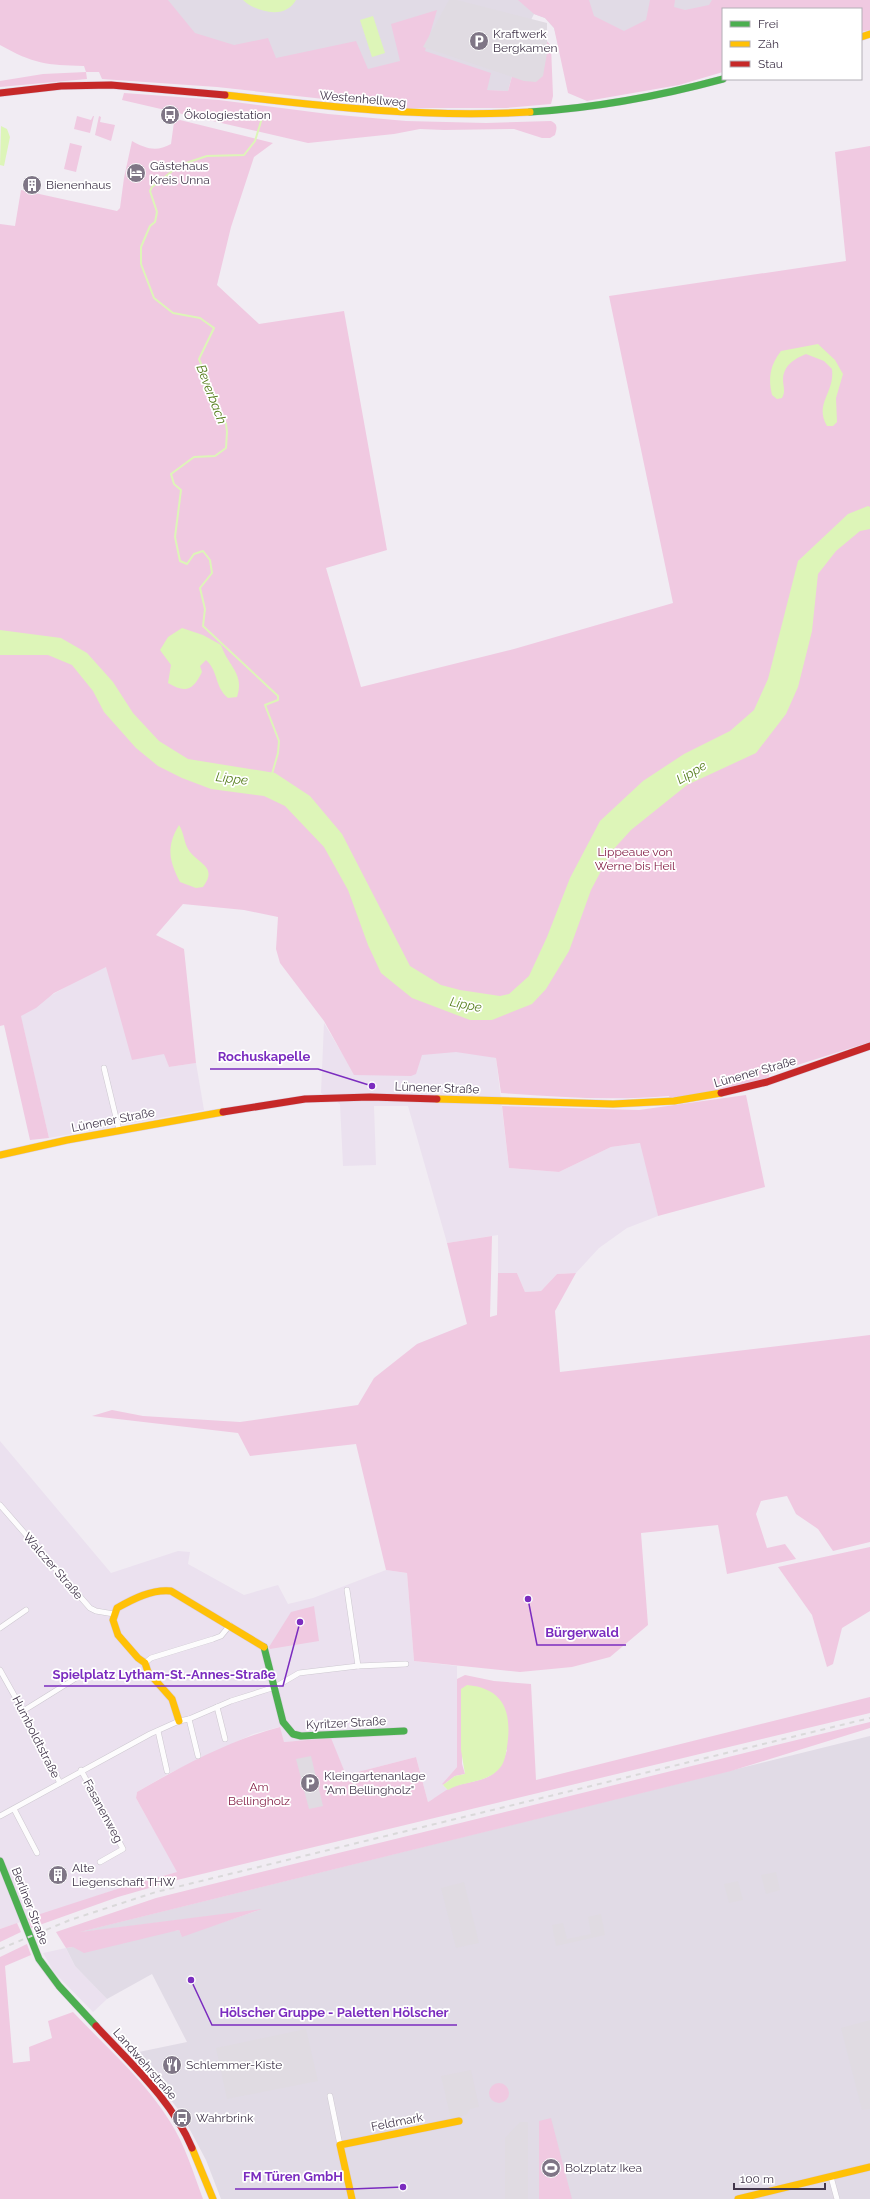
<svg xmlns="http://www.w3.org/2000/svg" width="870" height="2199" font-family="Raleway,sans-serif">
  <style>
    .residential { fill: #ebe1ef }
    .industrial { fill: #e1dbe6 }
    .green { fill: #f0c9e1 }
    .parking { fill: #e0dbe2 }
    .water { fill: #ddf5b8 }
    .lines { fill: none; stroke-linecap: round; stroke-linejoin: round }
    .stream { stroke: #ddf5b8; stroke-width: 2 }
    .street-casing { stroke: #cdc8d0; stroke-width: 6 }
    .fast-casing { stroke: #dacddf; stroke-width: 8 }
    .slow-casing { stroke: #dacddf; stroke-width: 8 }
    .jam-casing { stroke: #dacddf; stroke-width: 8 }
    .street { stroke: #fdfcfd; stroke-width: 5 }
    .fast { stroke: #4caf50; stroke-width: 7 }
    .slow { stroke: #ffc107; stroke-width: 7 }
    .jam { stroke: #c62828; stroke-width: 7 }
    .rail { stroke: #dad9da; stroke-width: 2; stroke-dasharray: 5 5; stroke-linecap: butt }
    .labels { text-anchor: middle; stroke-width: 3.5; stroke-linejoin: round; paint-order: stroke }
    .poi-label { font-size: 12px; fill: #42364b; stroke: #fff; text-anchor: start }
    .street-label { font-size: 12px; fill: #42364b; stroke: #fff }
    .park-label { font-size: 12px; fill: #852148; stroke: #fff }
    .water-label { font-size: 13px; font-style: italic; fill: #547d1b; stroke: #fff }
    .leader { fill: none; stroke: #7b2cbf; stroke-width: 1.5 }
    .callout-dot { fill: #7b2cbf; stroke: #fff; stroke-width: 1.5 }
    .callout-label { font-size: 13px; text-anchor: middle; font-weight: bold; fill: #7b2cbf; stroke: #fff; stroke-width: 3.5; stroke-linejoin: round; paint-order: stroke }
  </style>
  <rect width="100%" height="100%" fill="#f1ecf3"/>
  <g class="residential">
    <polygon points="106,964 165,1054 169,1067 196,1063 204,1110 49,1138 20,1013"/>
    <polygon points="324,1023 355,1075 419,1052 468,1052 496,1058 509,1168 559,1172 611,1147 641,1143 658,1216 627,1228 599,1248 576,1273 557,1274 541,1291 525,1292 517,1273 498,1273 498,1235 447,1243 408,1106 374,1106 376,1165 343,1166 340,1104 321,1093"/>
    <polygon points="0,1441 111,1573 178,1551 190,1552 188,1564 244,1595 278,1585 288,1604 313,1598 386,1570 407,1573 414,1661 457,1666 457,1767 442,1784 448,1790 428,1802 416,1757 346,1775 330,1738 284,1742 279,1727 253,1734 168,1774 137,1792 136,1798 178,1872 123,1887 0,1929"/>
    <polygon points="66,1948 75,1966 107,1999 93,2012 54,1972 43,1953"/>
  </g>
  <g class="industrial">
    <polygon points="84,0 744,0 723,9 561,53 554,28 545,18 534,14 523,36 508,91 447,89 309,76"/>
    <polygon points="870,1736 870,2199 221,2199 206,2160 181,2113 134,2053 187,2042 152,1974 107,1999 75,1966 66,1948 179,1930 182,1936 259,1910 75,1933"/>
  </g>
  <g class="green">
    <path d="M0,0H168L195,33L234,45L268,38L276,58L356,41L368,69L400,61L391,24L437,10L425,51L491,73L487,90L508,91L523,36L546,40L551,46L553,96L551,104L506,108H405L217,87L102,79L99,72H86L87,79L0,87V81L43,74L86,72L84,66C46,65 34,64 0,45Z"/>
    <polygon points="518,0 589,0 594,16 624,31 646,20 650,0 675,0 674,7 685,10 709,5 712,0 870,0 870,30 861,32 861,9 723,9 723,72 679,85 587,101 568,93 554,28 545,18 534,14"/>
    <path d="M124,93L219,100L328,114L406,121L486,123L551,121C558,124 557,128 555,135L550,138H542L514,129L444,130L420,129L394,134L308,143L122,100Z"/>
    <polygon points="77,116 91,120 93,116 94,116 90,133 74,129"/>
    <polygon points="99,116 101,117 100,122 115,125 111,141 95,135"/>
    <path d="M180,120L273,143L254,157L231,227L217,285L259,324L344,311L387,550L326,568L361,687L514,649L673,603L609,296L846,261L835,152L870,146V1042L769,1074V1077C737,1089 704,1094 670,1099L669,1096C613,1101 556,1097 501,1093L496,1058L456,1052L422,1055L416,1074L411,1076L354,1075L324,1021L280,963L276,949L278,917L244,910L183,904L156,935L184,949L196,1063L169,1067L164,1054L132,1060L106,967L54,993L36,1008L21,1016L49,1138L30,1140L4,1025L0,1026V224L15,226L21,190L117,211L120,208L124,178L132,141C146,149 157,152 171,144L174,122Z"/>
    <polygon points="70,143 82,146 76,172 64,169"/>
    <polygon points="746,1095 765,1187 658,1216 640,1143 611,1147 559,1172 509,1168 502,1106 639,1110"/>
    <polygon points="492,1236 490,1317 497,1315 498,1273 517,1273 525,1292 541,1291 557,1274 576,1273 555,1311 560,1372 870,1335 870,1542 833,1551 818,1529 796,1514 787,1496 761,1501 756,1514 767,1548 785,1544 796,1559 727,1574 718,1525 641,1533 648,1625 610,1657 572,1667 520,1672 414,1661 407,1573 386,1570 356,1444 250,1456 238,1433 92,1416 112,1410 143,1416 240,1422 358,1405 374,1378 417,1344 467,1324 447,1243"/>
    <polygon points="870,1547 870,1611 842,1628 833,1664 827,1667 812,1615 778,1567"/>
    <polygon points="314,1606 319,1641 270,1649 269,1647 291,1612"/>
    <path d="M465,1675L494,1681L531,1684L536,1780L870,1697V1713L177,1880L118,1897L31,1928L28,1918L123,1887L177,1872L136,1798L137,1792C182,1766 230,1740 280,1727L284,1742L331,1738L346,1775L416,1757L428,1802C437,1797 448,1787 458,1785C485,1778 497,1781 507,1750L462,1718V1764L465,1774L455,1776L443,1785L442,1784L457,1767V1679Z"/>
    <polygon points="870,1722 870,1728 731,1771 80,1932 262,1909 182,1937 179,1930 84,1953 73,1947 66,1948 56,1932 156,1898"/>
    <polygon points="17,1923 21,1932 0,1942 0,1929"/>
    <path d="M27,1944L31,1955L5,1966L13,2063L30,2061L29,2047L52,2038L48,2021L73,2012C106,2047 144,2080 169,2120C185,2144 193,2172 203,2199H0V1957Z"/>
    <circle cx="499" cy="2093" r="10"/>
    <polygon points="551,2118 572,2199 539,2199 539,2121"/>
  </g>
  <g class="parking">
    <polygon points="449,0 457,0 547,23 547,53 543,76 536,82 524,81 423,47"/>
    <polygon points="311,1756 323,1806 309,1809 296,1759"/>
    <polygon points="776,1872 780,1890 766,1894 761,1875"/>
    <polygon points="738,1881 743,1900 729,1903 724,1884"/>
    <polygon points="464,1882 479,1943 456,1948 441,1888"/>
    <polygon points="601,1914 605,1935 556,1946 552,1925 563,1923 567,1939 591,1934 588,1917"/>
    <polygon points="870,2020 870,2109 862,2110 841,2028"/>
    <polygon points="306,2029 318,2081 227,2099 216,2048"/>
    <polygon points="471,2070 479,2107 470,2109 466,2115 451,2119 441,2076"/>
    <polygon points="520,2122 528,2122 528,2199 505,2199 505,2138"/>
  </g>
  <g class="water">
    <path d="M243,0H296C294,3 291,7 287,9C275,17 252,9 243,0Z"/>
    <polygon points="373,16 385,53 372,57 360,20"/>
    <polygon points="1,126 7,129 10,137 4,166 0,165"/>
    <path d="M818,344L835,360L843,374L836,398L837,422L833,426H827C814,403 835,393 832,369L824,361L806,354C794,359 784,365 783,379C783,387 786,391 782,398L777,399L772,395C768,378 770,365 781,351Z"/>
    <polygon points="868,506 870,507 870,529 860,531 836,551 818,574 812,631 798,687 786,714 756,753 687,785 631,830 611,852 591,890 569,951 546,989 532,1004 492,1020 470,1020 412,998 381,973 368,945 348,890 324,847 285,806 264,796 211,789 182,778 158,766 136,748 104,712 93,691 72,665 48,655 0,655 0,630 61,638 87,653 113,682 133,713 159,741 188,759 275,773 310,796 342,834 410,966 441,985 460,990 500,996 509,994 529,976 547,937 570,878 600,821 643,781 684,754 730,731 754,710 768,679 798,561 848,514"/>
    <path d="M182,628L203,635L221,645C228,666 245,674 237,697L228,698C214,686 219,672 206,660L200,666L202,672C193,691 185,693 168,683L171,665L160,650L168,637Z"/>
    <path d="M179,825C184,833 184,842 188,849C197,864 219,866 203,887L196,888L180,882C169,860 166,847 179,825Z"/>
    <path d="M467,1685C500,1688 511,1707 508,1739C507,1747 506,1758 502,1765C490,1784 464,1780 448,1790L443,1785L455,1776L465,1774L461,1750V1689Z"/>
  </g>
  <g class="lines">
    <polyline class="stream" points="262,118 255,141 244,155 207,156 180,165 152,187 150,191 157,212 155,222 150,226 141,247 141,264 154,298 173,313 200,318 214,328 199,359 226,424 227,432 226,448 215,456 194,457 171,474 174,484 181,490 175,537 180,561 187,564 194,554 203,551 210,560 212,573 200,588 205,609 203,626 278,696 278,700 265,705 279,741 278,753 272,774"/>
    <g class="street-casing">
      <g id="street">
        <polyline points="104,1068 119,1130"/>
        <polyline points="0,1505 90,1608 96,1611 114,1614"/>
        <polyline points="347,1590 358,1666"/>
        <polyline points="0,1628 26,1610"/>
        <polyline points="145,1663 151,1658 213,1639 221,1636 230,1625"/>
        <polyline points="0,1670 23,1711 60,1783"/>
        <polyline points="217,1707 225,1739"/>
        <polyline points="23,1711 81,1675"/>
        <polyline points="189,1719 198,1756"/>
        <polyline points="158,1731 167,1771"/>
        <polyline points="81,1770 123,1849 100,1862"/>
        <polyline points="14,1809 37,1853"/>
        <polyline points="0,1816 150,1734 179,1721 189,1719 231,1701 275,1687 299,1673 358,1666 406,1664"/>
        <polyline points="330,2096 340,2145"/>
        <polyline points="831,2177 837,2199"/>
      </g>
    </g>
    <g class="fast-casing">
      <g id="fast">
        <path d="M530,112C595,108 660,96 723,79"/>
        <polyline points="264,1647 283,1722 293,1734 301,1736 404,1731"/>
        <polyline points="0,1861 39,1959 59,1986 96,2026"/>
      </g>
    </g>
    <g class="slow-casing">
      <g id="slow">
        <polyline points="861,37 870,34"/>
        <path d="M225,95C327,107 427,118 530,112"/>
        <polyline points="437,1099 613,1104 674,1101 721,1093"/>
        <polyline points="0,1155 67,1140 223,1112"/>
        <path d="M179,1721L172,1699L148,1672L145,1663L138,1658L118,1635L113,1620L117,1608C133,1599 152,1589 171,1591L264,1647"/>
        <polyline points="192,2148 213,2199"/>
        <polyline points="352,2199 340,2145 459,2121"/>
        <polyline points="738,2199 870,2167"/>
      </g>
    </g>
    <g class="jam-casing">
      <g id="jam">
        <polyline points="0,93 61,86 111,85 225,95"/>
        <polyline points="721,1093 767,1082 870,1046"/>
        <polyline points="223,1112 305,1099 370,1097 437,1099"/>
        <path d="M96,2026C130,2063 172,2100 192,2148"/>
      </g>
    </g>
    <use href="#street" class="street"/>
    <use href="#fast" class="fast"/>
    <use href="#slow" class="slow"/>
    <use href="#jam" class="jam"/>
    <polyline class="rail" points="0,1949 70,1920 156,1892 870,1718"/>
  </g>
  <defs>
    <g id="parking-disc" transform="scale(1)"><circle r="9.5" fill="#7f7686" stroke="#fff"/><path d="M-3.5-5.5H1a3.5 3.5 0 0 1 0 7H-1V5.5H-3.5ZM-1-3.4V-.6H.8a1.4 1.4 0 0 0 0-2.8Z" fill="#fff"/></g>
    <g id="bus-disc" transform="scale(1)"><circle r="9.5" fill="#7f7686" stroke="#fff"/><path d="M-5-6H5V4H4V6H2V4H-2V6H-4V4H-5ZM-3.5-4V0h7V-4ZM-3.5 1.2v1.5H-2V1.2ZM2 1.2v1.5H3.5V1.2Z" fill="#fff"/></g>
    <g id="hotel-disc" transform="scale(1)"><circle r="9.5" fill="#7f7686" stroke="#fff"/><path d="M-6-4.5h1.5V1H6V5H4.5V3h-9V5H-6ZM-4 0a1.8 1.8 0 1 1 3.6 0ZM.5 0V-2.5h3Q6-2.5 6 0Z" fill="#fff"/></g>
    <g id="building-disc" transform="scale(1)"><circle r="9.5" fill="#7f7686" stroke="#fff"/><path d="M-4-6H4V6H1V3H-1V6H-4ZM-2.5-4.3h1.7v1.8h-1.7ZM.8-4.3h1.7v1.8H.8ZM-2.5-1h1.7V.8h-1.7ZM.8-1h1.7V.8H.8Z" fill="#fff"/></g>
    <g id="restaurant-disc" transform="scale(1)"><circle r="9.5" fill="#7f7686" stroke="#fff"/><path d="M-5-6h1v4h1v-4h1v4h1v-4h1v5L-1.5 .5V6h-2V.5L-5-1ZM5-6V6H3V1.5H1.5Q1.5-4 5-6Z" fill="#fff"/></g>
    <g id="stadium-disc" transform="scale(1)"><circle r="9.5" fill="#7f7686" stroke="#fff"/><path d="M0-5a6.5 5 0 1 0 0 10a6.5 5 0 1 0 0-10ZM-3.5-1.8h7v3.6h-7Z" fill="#fff"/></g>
  </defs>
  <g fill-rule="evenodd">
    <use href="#parking-disc" x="479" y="41"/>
    <use href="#bus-disc" x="170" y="115"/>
    <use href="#hotel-disc" x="136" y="173"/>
    <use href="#building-disc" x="32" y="185"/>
    <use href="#parking-disc" x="310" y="1783"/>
    <use href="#building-disc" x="58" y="1875"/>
    <use href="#restaurant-disc" x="172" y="2065"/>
    <use href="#bus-disc" x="182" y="2118"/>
    <use href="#stadium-disc" x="551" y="2168"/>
  </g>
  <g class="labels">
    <g class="poi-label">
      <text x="493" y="38">Kraftwerk<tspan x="493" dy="14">Bergkamen</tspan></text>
      <text x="184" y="119">Ökologiestation</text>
      <text x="150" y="170">Gästehaus<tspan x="150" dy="14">Kreis Unna</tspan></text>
      <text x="46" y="189">Bienenhaus</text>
      <text x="324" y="1780">Kleingartenanlage<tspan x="324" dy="14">"Am Bellingholz"</tspan></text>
      <text x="72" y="1872">Alte<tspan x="72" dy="14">Liegenschaft THW</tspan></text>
      <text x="186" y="2069">Schlemmer-Kiste</text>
      <text x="196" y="2122">Wahrbrink</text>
      <text x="565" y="2172">Bolzplatz Ikea</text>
    </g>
    <g class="street-label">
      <text transform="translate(363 99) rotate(5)" y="4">Westenhellweg</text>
      <text transform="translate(755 1072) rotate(-16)" y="4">Lünener Straße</text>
      <text transform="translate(437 1088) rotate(2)" y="4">Lünener Straße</text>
      <text transform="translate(113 1120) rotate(-11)" y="4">Lünener Straße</text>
      <text transform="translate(53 1566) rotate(49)" y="4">Walczer Straße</text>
      <text transform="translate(346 1723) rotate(-3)" y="4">Kyritzer Straße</text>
      <text transform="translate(36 1737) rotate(63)" y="4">Humboldtstraße</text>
      <text transform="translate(103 1811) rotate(62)" y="4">Fasanenweg</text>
      <text transform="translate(30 1906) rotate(69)" y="4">Berliner Straße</text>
      <text transform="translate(145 2064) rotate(49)" y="4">Landwehrstraße</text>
      <text transform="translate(397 2122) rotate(-11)" y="4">Feldmark</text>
    </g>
    <g class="park-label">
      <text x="635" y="856">Lippeaue von<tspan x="635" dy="14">Werne bis Heil</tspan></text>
      <text x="259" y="1791">Am<tspan x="259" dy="14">Bellingholz</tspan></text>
    </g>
    <g class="water-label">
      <text transform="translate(212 394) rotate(69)" y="5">Beverbach</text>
      <text transform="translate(691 772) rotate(-31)" y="5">Lippe</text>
      <text transform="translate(232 778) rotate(7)" y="5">Lippe</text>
      <text transform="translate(466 1004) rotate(11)" y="5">Lippe</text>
    </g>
  </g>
  <path class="leader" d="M372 1086L318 1069H210M528 1599L537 1645H626M300 1622L283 1686H44M191 1980L212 2025H457M403 2187L351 2189H235"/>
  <g class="callout-dot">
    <circle cx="372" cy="1086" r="4"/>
    <circle cx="528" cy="1599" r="4"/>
    <circle cx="300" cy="1622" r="4"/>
    <circle cx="191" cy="1980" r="4"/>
    <circle cx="403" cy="2187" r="4"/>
  </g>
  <g class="callout-label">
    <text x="264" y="1061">Rochuskapelle</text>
    <text x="582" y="1637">Bürgerwald</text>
    <text x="164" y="1679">Spielplatz Lytham-St.-Annes-Straße</text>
    <text x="334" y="2017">Hölscher Gruppe - Paletten Hölscher</text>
    <text x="293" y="2181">FM Türen GmbH</text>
  </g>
  <rect x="722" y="8" width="140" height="72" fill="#ffffff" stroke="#b3afb7"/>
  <rect x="730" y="21" width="20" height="6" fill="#4caf50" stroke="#b3afb7"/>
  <text x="758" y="28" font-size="12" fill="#42364b">Frei</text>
  <rect x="730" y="41" width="20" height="6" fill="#ffc107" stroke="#b3afb7"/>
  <text x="758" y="48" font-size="12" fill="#42364b">Zäh</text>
  <rect x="730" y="61" width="20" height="6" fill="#c62828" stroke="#b3afb7"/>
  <text x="758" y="68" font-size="12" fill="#42364b">Stau</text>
  <path d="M734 2183v6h91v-6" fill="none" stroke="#42364b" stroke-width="2"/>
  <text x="740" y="2183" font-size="12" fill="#42364b" stroke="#ffffff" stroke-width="3" paint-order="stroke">100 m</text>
</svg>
